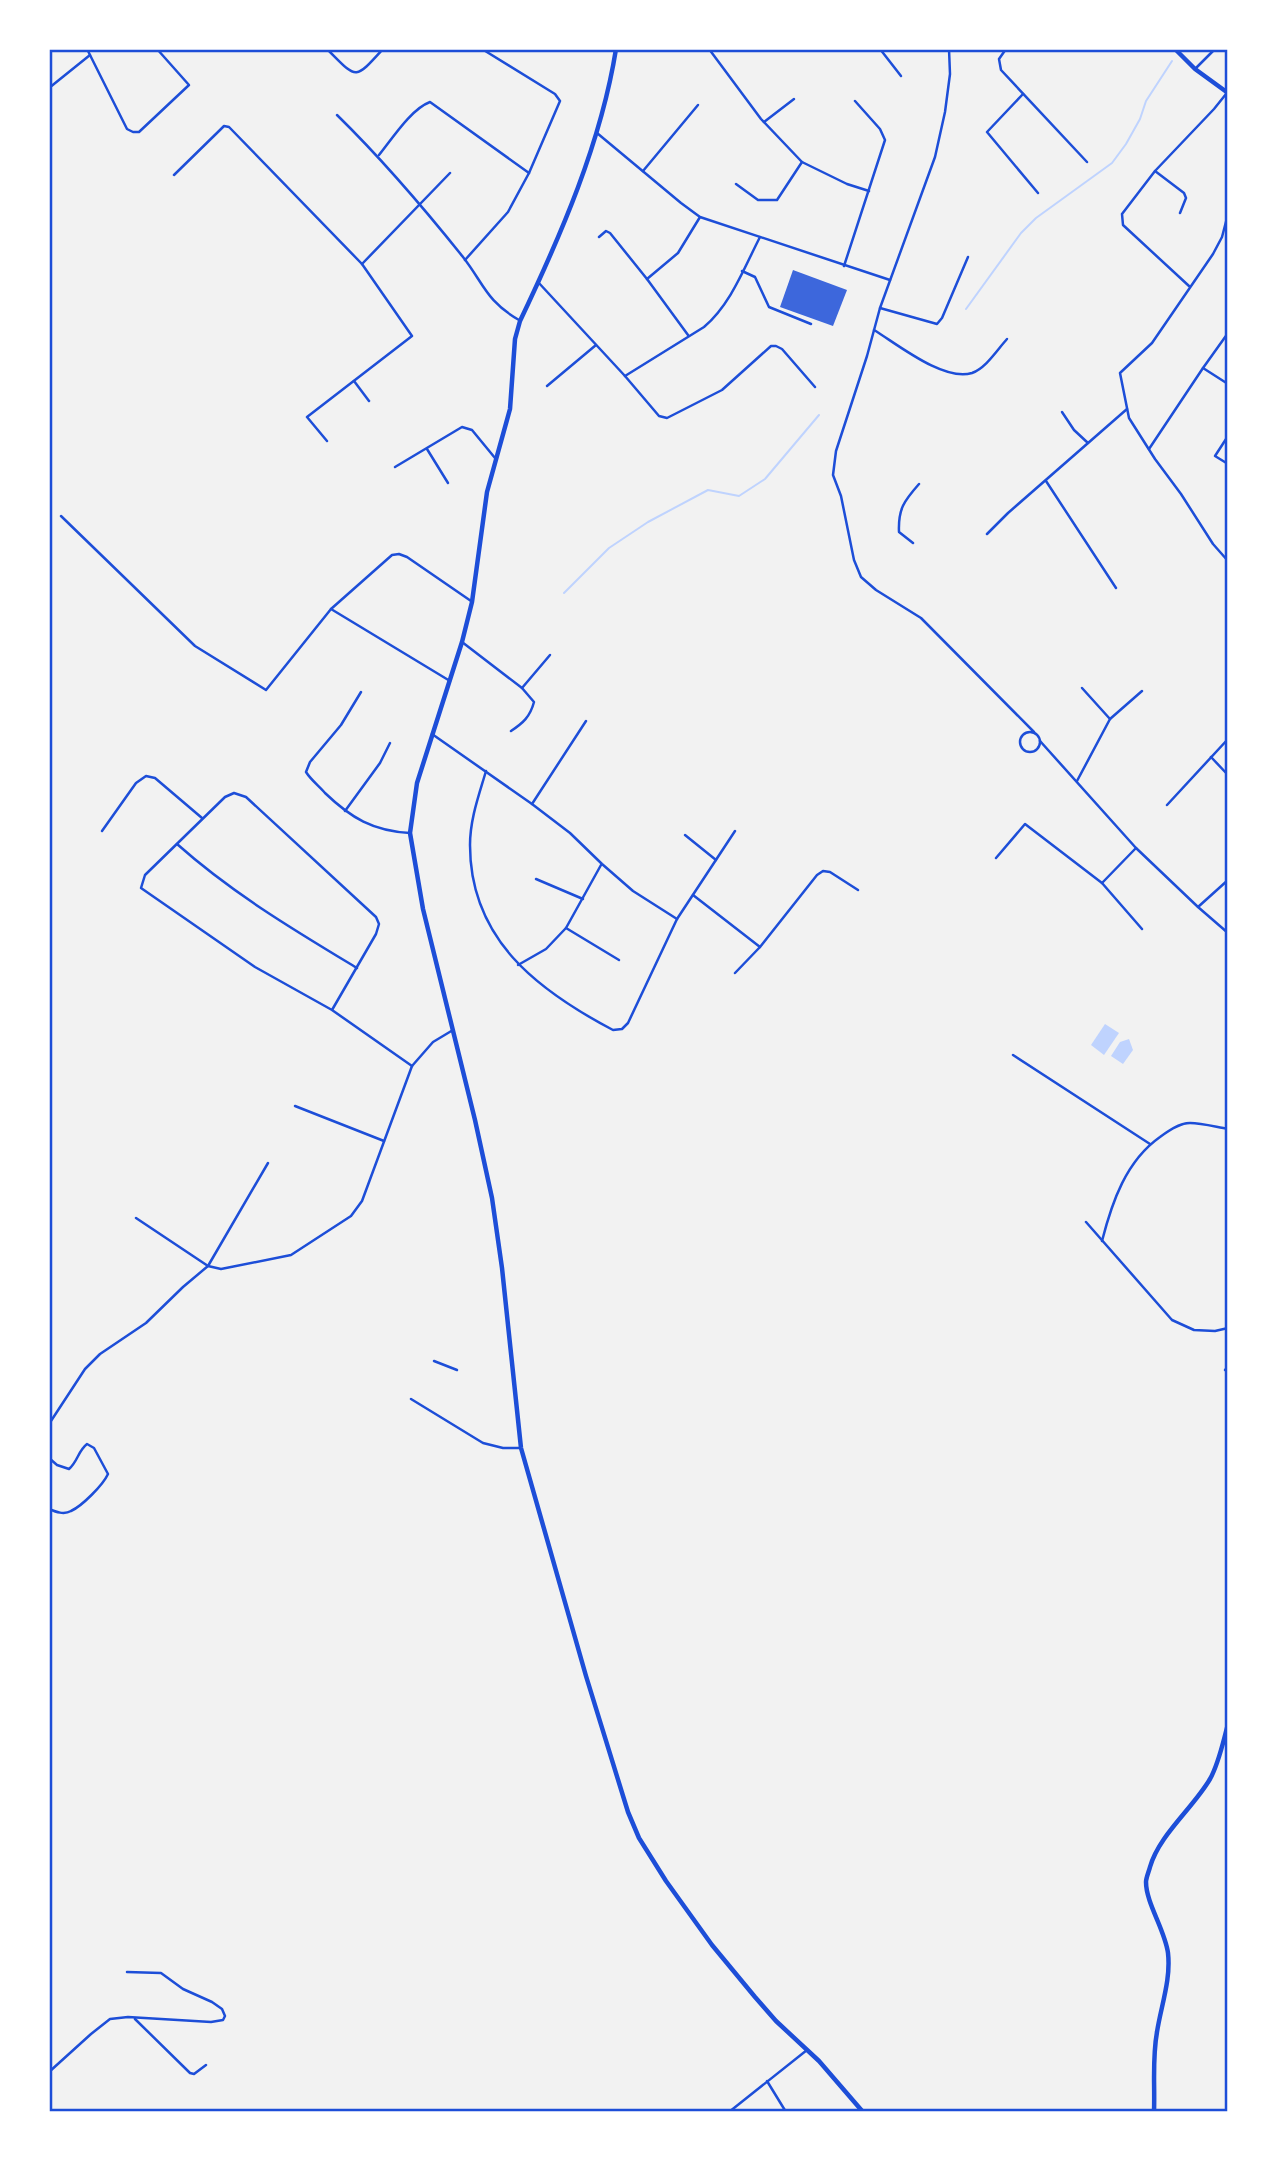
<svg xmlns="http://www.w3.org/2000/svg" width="1277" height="2161" font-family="'Open Sans',sans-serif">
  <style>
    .water { fill: #bfd3fe }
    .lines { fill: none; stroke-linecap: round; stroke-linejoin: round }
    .stream { stroke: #bfd3fe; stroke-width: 2 }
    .building { fill: #3d67dc }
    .minor { stroke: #1d4ed8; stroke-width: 2.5 }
    .secondary { stroke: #1d4ed8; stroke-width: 4.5 }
    .primary { stroke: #1d4ed8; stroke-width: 4.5 }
    .neatline { fill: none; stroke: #1d4ed8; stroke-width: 2.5 }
  </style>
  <rect width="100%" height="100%" fill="#f2f2f2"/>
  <g class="water">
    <polygon points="1105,1024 1119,1033 1104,1055 1091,1045"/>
    <polygon points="1129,1039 1133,1050 1123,1064 1111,1056 1120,1042"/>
  </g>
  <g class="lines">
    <g class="stream">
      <polyline points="966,309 1021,233 1036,218 1112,163 1126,144 1140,119 1146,101 1172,61"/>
      <polyline points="564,593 609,548 648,522 708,490 739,496 765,479 819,415"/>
    </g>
  </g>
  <polygon class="building" points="793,270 847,290 833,326 780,307"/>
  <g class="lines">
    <g class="minor">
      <polyline points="87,49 127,129 133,132 139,132 189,85 157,49"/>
      <path d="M327,49C357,79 354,81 383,49"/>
      <polyline points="709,49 761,119 802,162 847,184 869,191"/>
      <polyline points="880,49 901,76"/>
      <polyline points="949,49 950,74 945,112 935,157 880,308 867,356 836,451 833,475 841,496 854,560 861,577 876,590 921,618 1034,732"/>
      <polyline points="1006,49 999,59 1001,70 1087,162"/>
      <polyline points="1195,69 1215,49"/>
      <polyline points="49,88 90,55"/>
      <polyline points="1023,94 987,132 1038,193"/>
      <path d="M337,115C382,159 423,207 463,257C484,284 486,301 519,320"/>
      <polyline points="764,122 794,99"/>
      <polyline points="597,133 681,203 700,217 890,280"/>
      <path d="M379,155C392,139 411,109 430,102L529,173"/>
      <polyline points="643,171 698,105"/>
      <polyline points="1155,171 1214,109 1226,94"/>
      <polyline points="174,175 221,129 224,126 229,127 362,264 412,336 307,417 327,441"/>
      <polyline points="736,184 758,200 777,200 802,162"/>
      <polyline points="1180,213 1186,198 1184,193 1155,171 1122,214 1123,225 1189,286"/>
      <polyline points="1228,214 1222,237 1213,254 1152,343 1120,373 1129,418 1155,459 1181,494 1213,544 1228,561"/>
      <polyline points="599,237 606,231 610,233 647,279 688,335"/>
      <polyline points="465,260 508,212 529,173 560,101 555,94 482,49"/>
      <polyline points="362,264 450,173"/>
      <polyline points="844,266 885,140 880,129 855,101"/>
      <polyline points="742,271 755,277 769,307 811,324"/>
      <polyline points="647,279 678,253 700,217"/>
      <polyline points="538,282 625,376 659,416 667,418 722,390 771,346 776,346 782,349 815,387"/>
      <polyline points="880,308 937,324 942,318 968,257"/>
      <path d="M874,330C897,344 944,382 972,373C986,368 997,350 1007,339"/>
      <polyline points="1228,333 1203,368 1228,384"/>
      <path d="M625,376L704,327C731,304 744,268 760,237"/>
      <polyline points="354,381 369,401"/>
      <polyline points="547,386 596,345"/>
      <polyline points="1062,412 1074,430 1088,443"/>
      <polyline points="1228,436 1215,456 1228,464"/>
      <polyline points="427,449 448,483"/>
      <polyline points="1149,449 1203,368"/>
      <polyline points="395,467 462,427 472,430 495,458"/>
      <polyline points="1046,481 1116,588"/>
      <polyline points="61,516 195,646 266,690 331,609 392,555 399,554 407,557 471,601"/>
      <polyline points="987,534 1008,513 1127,409"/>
      <path d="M913,543L899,532C898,509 904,501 919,484"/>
      <polyline points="331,609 450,681"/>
      <path d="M462,642L522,688L534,702C530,717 523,723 511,731"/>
      <polyline points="522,688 550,655"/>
      <polyline points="1082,688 1110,719"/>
      <path d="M361,692L341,725L310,762L306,772C311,780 319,786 325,793C351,818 373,831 410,833"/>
      <circle cx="1030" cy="742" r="10"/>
      <polyline points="432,734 532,804 570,833 602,864 633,891 677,919"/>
      <polyline points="1040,741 1136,848 1198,907 1228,933"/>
      <polyline points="1211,757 1228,775"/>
      <path d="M486,771C479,795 470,819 470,845C470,939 537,990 613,1030L622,1029L628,1023L677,919L735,831"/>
      <polyline points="1077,781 1110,719 1142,691"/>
      <polyline points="532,804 586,721"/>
      <polyline points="1167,805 1228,739"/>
      <polyline points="345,811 380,763 390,743"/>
      <polyline points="102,831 136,783 146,776 155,778 202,818"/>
      <polyline points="685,835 716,860"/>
      <path d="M177,844C232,893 294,930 357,968"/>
      <polyline points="996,858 1025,824 1102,883 1142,929"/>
      <polyline points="536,879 583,899"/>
      <polyline points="1102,883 1136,848"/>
      <polyline points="693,895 760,947"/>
      <polyline points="1198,907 1228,880"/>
      <polyline points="566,928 619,960"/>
      <polyline points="518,965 546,949 566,928 601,865"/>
      <polyline points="735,973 760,947 817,875 823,871 830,872 858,890"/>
      <polyline points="332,1010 376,934 379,924 376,917 246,797 234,793 225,797 145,875 141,888 255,967 332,1010 412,1066"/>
      <polyline points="1013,1055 1150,1144"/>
      <polyline points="295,1106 384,1141"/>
      <polyline points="136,1218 208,1266 221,1269 291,1255 351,1216 362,1201 412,1066 433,1042 453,1030"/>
      <polyline points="1086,1222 1172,1320 1194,1330 1215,1331 1228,1328"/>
      <path d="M1102,1241C1112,1202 1126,1161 1160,1137C1168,1131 1179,1123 1190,1123C1202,1123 1216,1127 1228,1129"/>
      <polyline points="434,1361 457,1370"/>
      <polyline points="1225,1370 1228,1367"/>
      <polyline points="411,1399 483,1443 503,1448 520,1448"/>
      <polyline points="49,1424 85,1369 100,1354 146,1323 183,1287 208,1266 268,1163"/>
      <path d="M49,1458L57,1465L69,1469C78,1461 78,1451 87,1444L94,1448L108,1474C103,1485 82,1506 71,1511C64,1515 56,1512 49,1509"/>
      <polyline points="135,2019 190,2073 194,2074 206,2065"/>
      <polyline points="49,2072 91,2034 110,2019 128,2017 211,2022 223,2020 225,2016 222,2009 212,2002 183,1989 161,1973 127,1972"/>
      <polyline points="767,2081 786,2112"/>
      <polyline points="729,2112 807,2050"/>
    </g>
    <g class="secondary">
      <polyline points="1175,49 1195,69 1228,93"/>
      <path d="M1154,2112C1155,2085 1152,2059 1157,2032C1161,2006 1171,1980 1168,1953C1165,1930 1146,1903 1146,1882C1146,1878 1149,1871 1150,1867C1159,1835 1193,1808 1210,1779C1219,1763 1223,1742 1228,1724"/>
    </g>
    <path class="primary" d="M616,49C601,143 561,235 520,321L515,339L510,409L487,492L472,602L462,642L417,783L410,833L423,909L475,1120L492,1198L502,1268L521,1448L586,1676L628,1812L639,1838L666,1881L712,1945L755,1997L776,2021L819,2061L863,2112"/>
  </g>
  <rect width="1277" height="2161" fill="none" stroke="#ffffff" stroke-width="102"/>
  <rect x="51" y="51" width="1175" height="2059" class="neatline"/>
</svg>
